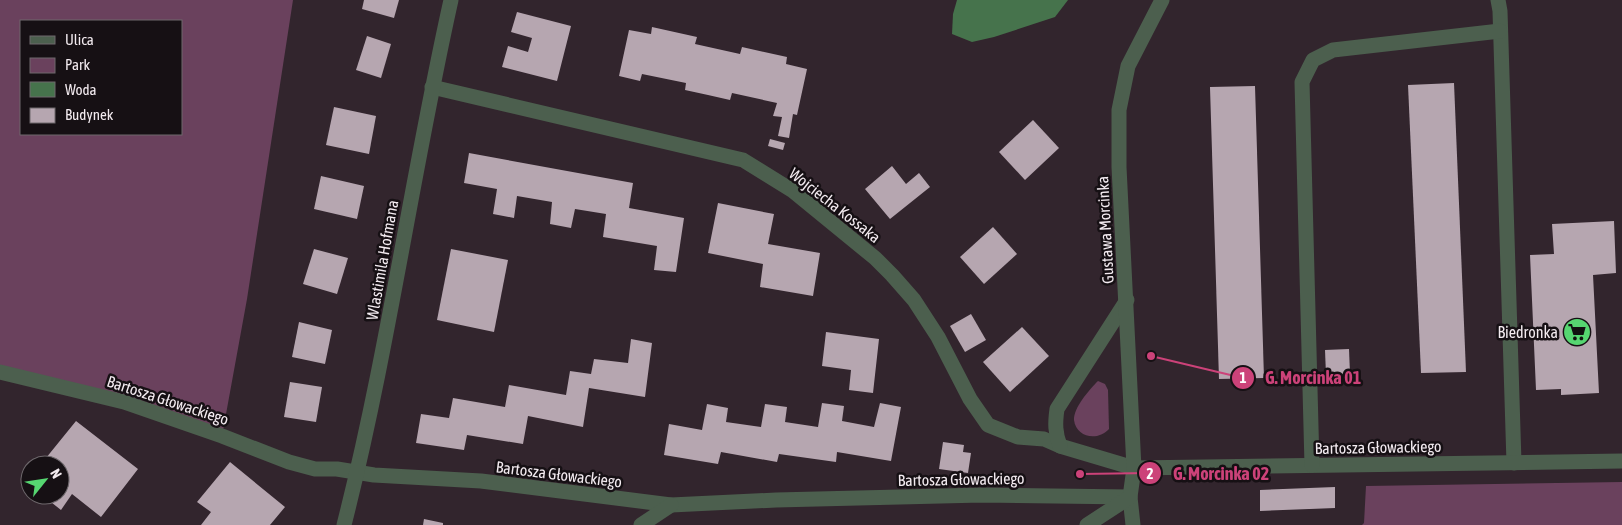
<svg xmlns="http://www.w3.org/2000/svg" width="1622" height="525" font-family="'Asap Condensed',sans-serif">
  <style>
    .green { fill: #6a415d; fill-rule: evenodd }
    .water { fill: #46734c }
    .building { fill: #b6a6b0 }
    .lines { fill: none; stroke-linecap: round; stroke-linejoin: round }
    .minor { stroke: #4c5f4e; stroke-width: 15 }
    .labels { text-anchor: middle; stroke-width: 5; stroke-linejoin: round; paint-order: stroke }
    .street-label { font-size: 16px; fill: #f3ebf0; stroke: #161014 }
    .poi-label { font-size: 16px; fill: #f3ebf0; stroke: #161014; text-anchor: end }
    .leader { fill: none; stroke: #cc4279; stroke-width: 2 }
    .callout-dot { fill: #cc4279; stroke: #161014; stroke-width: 2 }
    .mark-label { font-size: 15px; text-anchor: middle; font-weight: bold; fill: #fff }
    .callout-label { font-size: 18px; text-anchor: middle; font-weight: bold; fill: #cc4279; stroke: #161014; stroke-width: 5; stroke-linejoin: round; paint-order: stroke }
  </style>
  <rect width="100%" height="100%" fill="#32252d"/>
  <g class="green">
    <path d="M0,0H293L247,299L222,436L0,372ZM21,21H181V134H21Z"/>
    <path d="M1098,381L1105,384L1108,390L1109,429C1097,442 1076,437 1074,420C1073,408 1090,389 1098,381Z"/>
    <polygon points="1622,482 1622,525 1362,525 1364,523 1366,486"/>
  </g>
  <polygon class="water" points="957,0 1068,0 1055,17 994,37 972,42 952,34 953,14"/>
  <g class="building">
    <polygon points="364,0 399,0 394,18 362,9"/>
    <polygon points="517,12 571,26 557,81 502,67 508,46 528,52 532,38 511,32"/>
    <polygon points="652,27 697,37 695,44 740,54 742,47 787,57 786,64 807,69 797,115 793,114 789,138 778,136 782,117 773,116 777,103 732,93 730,100 708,95 685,90 686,83 642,74 640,81 619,76 629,30 651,34"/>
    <polygon points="367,36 391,44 381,78 356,70"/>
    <polygon points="1454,83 1466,372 1421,373 1408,85"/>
    <polygon points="1255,86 1264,378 1219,379 1210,87"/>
    <polygon points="334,107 376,116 369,154 326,145"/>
    <polygon points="1033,120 1059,148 1025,180 999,152"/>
    <polygon points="770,139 785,143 783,150 768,146"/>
    <polygon points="469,153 633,183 629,208 684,218 676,272 654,270 657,246 603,237 606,214 575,209 571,228 550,224 552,202 517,196 514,218 493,214 497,189 464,183"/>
    <polygon points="892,166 906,184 919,173 930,187 890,219 865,189"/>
    <polygon points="321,176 364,186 357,219 314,209"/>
    <polygon points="718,203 774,214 768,244 820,253 813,296 760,287 763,264 708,253"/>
    <polygon points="1614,221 1616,273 1593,275 1599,393 1561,395 1561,389 1536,390 1530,255 1554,254 1552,224"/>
    <polygon points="993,227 1017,254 984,284 960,257"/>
    <polygon points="314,249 348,258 337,294 303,284"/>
    <polygon points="451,249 508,260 494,332 437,320"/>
    <polygon points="971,314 986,340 965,352 950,326"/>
    <polygon points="299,322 332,330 325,364 292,357"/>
    <polygon points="1022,327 1049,356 1010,392 983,362"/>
    <polygon points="826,332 879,339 873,393 849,390 851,370 822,366"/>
    <polygon points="631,339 652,343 645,397 589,388 583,427 528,416 523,444 467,435 464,450 416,443 421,414 449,418 453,398 505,407 509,385 566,395 570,371 591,374 594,359 628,363"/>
    <polygon points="1349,349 1350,374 1326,375 1325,350"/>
    <polygon points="290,382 322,387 316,422 284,417"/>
    <polygon points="822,403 844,406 842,421 874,427 880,403 901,407 891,461 837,452 836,462 779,454 777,462 721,452 718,464 664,455 669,424 702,430 707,404 728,408 726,422 761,427 765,404 787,407 785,422 818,427"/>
    <polygon points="76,421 138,469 101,517 72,494 61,510 42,495 60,495 60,473 62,470 60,465 54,465 46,458"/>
    <polygon points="943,442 964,445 963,452 971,453 968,473 939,469"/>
    <polygon points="230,462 285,507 270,525 201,525 211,512 197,502"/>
    <polygon points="1335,487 1335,508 1260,511 1260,490"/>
    <polygon points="424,519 443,523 443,525 423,525"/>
  </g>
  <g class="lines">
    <g class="minor">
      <polyline points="1498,0 1500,11 1514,463"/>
      <polyline points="432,87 743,160 793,191 875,258 892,275 914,300 938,337 970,399 988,425 1018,437 1044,439 1060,446 1134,468 1622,461"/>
      <polyline points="0,372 124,402 222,436 289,462 315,469 337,469 374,475 481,481 671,505 776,500 982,495 1130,497 1133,525"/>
      <path d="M1060,446C1055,433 1055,423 1057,409L1127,300"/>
      <polyline points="1312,465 1302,82 1313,60 1333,50 1500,31"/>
      <path d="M344,525C388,352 412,174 451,0"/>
      <polyline points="641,525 671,505"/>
      <polyline points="1087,525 1130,497 1134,468 1119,167 1119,110 1128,66 1162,0"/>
    </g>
  </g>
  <defs>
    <g id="supermarket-disc" transform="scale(1.4375)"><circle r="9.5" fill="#56d671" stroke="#161014"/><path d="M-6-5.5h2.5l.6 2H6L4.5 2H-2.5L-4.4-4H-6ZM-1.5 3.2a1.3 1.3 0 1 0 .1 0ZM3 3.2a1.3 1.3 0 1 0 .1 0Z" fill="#111"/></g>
  </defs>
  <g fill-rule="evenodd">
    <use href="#supermarket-disc" x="1577" y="332"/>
  </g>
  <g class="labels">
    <g class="street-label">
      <text transform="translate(835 205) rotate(38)" y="6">Wojciecha Kossaka</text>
      <text transform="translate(1105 230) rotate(-93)" y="6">Gustawa Morcinka</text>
      <text transform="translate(382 260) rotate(-80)" y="6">Wlastimila Hofmana</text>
      <text transform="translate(168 400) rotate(18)" y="6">Bartosza Głowackiego</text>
      <text transform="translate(1378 447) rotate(-1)" y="6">Bartosza Głowackiego</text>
      <text transform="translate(559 474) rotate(7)" y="6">Bartosza Głowackiego</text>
      <text transform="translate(961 479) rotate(-1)" y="6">Bartosza Głowackiego</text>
    </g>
    <g class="poi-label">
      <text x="1558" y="338">Biedronka</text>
    </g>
  </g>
  <path class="leader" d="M1151 356L1243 378M1080 474L1150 473"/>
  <g class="callout-dot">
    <circle cx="1151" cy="356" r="5"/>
    <circle cx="1080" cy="474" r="5"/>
    <circle cx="1243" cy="378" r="12"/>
    <circle cx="1150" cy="473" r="12"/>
  </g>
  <g class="mark-label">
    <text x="1243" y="383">1</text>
    <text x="1150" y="479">2</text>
  </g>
  <g class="callout-label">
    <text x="1313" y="384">G. Morcinka 01</text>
    <text x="1221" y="480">G. Morcinka 02</text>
  </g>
  <rect x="20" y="20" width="162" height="115" fill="#161014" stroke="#6e686c"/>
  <rect x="30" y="36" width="25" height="8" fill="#4c5f4e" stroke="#6e686c"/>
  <text x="65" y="45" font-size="15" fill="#f3ebf0">Ulica</text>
  <rect x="30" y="58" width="25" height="15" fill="#6a415d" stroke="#6e686c"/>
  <text x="65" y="70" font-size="15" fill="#f3ebf0">Park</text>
  <rect x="30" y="82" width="25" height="15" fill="#46734c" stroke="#6e686c"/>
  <text x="65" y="95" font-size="15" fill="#f3ebf0">Woda</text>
  <rect x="30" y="108" width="25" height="15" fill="#b6a6b0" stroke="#6e686c"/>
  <text x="65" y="120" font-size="15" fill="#f3ebf0">Budynek</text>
  <g transform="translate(45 480) rotate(60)"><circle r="24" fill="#161014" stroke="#6e686c"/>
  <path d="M0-4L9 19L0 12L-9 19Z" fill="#56d671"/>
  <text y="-8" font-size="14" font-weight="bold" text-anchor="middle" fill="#f3ebf0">N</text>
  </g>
</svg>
